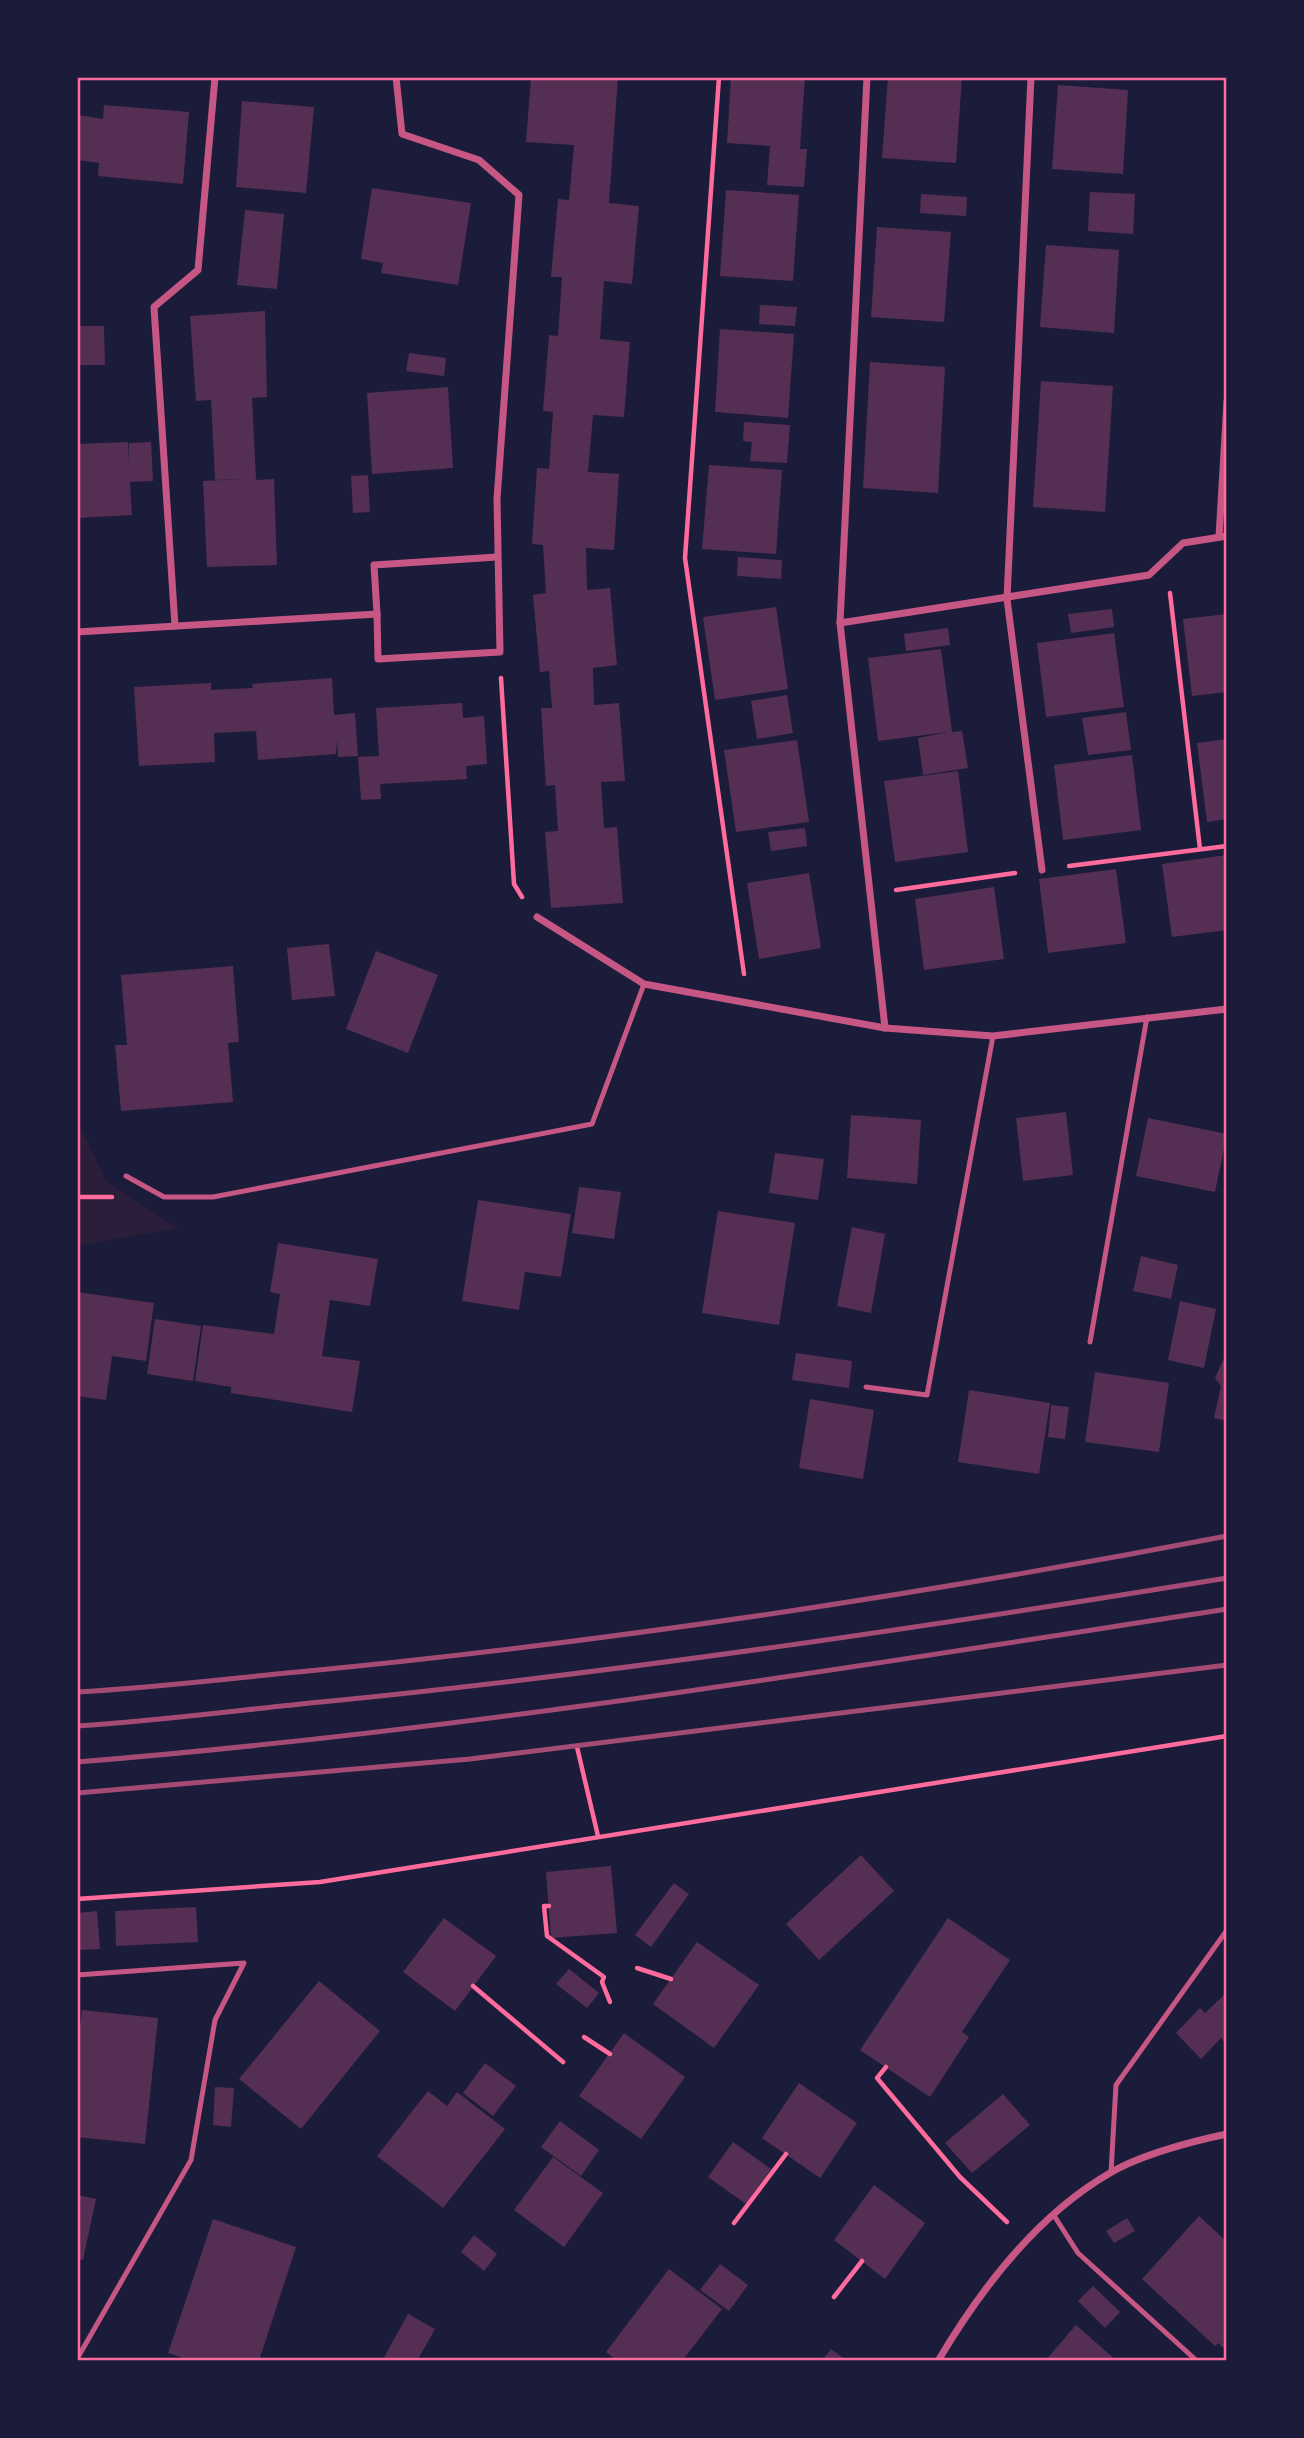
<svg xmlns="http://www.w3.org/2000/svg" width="1304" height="2438" font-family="'Source Sans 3',sans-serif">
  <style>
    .green { fill: #2a1e3b }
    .building { fill: #542f53 }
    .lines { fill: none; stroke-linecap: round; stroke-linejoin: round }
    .path { stroke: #ff6b9d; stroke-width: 4.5 }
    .service { stroke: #c65784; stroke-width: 5 }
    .minor { stroke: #c65784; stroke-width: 7 }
    .rail { stroke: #a44b75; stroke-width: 5 }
    .neatline { fill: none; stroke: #ff6b9d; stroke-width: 2.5 }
  </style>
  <rect width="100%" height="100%" fill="#1b1b3a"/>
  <polygon class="green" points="77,1119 106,1181 178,1228 77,1246"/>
  <g class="building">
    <polygon points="531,77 618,77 609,203 639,206 632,284 604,281 600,339 630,342 624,417 593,415 588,472 619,474 614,550 586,548 587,590 610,588 617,665 593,668 594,705 619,703 625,781 601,782 604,828 617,827 623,903 551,908 545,832 558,831 555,785 546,786 541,708 552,708 549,671 540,672 533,595 546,593 543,545 532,544 537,468 549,469 553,412 543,411 549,335 558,336 562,277 551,277 558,199 569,200 574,145 526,142"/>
    <polygon points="731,77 805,77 800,149 807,149 804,187 767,185 770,146 727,143"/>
    <polygon points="888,77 962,77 956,163 882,158"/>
    <polygon points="1058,85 1128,90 1123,174 1052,169"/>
    <polygon points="242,101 314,107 306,193 236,187"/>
    <polygon points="104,105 189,112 183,184 98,176 99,163 77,160 78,115 103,119"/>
    <polygon points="372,188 471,203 458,285 381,273 383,263 361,259"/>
    <polygon points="726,190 799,195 793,281 720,276"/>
    <polygon points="1090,192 1135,194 1133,234 1088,231"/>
    <polygon points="921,194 967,197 966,216 920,213"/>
    <polygon points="245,210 284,214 277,289 237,285"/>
    <polygon points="877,227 951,232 944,322 871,317"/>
    <polygon points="1046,245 1119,250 1114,333 1040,327"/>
    <polygon points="760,305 797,307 795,326 759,324"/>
    <polygon points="265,311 267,397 252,398 256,480 274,479 277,565 207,567 203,481 242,479 215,480 211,400 196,401 190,316"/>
    <polygon points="77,326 104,326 105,365 77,365"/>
    <polygon points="720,329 794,334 788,418 715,412"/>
    <polygon points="409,353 446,358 444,376 406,371"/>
    <polygon points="870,362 945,367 938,493 863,488"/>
    <polygon points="1041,381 1113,386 1105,512 1033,507"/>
    <polygon points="448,387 453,468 372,474 367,393"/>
    <polygon points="744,422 790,425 787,463 750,461 752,442 743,441"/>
    <polygon points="128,442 129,464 129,443 151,442 153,481 130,482 132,515 77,518 77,444"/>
    <polygon points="709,465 782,470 776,554 702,549"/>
    <polygon points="368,475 370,512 353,513 351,476"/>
    <polygon points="738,557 782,560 781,579 737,576"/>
    <polygon points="776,607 788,689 715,700 703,617"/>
    <polygon points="1112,609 1114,627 1071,633 1068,614"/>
    <polygon points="1227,614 1227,692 1192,696 1183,619"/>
    <polygon points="948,628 950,645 906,651 904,634"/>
    <polygon points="1114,633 1124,707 1046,717 1037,643"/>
    <polygon points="941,649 952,732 962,731 968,768 923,775 918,738 948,732 878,741 868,658"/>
    <polygon points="332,678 334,715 355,713 358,756 338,757 337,740 336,754 258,760 256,731 214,733 215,762 139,766 134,687 211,683 211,690 253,688 252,684"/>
    <polygon points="787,695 793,733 757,739 751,701"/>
    <polygon points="462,703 463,718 484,716 487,764 466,766 467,779 380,784 381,799 361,800 358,757 379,756 376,708"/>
    <polygon points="1126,712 1131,750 1088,755 1082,718"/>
    <polygon points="1227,739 1227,819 1207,822 1197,743"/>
    <polygon points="797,740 809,822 736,832 724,750"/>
    <polygon points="1132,755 1141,830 1063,840 1054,765"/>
    <polygon points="958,771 968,852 895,862 884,781"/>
    <polygon points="805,828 807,846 771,851 768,832"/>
    <polygon points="1227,855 1227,930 1172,937 1162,864"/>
    <polygon points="1116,869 1126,943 1048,953 1039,879"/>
    <polygon points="809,873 821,948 759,959 747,883"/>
    <polygon points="994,887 1004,959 924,970 915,899"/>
    <polygon points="329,944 335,996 292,1000 287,948"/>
    <polygon points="376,951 438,975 408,1053 346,1029"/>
    <polygon points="233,966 239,1042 228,1043 233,1102 121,1111 115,1045 127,1045 121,975"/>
    <polygon points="1066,1112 1073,1175 1023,1181 1016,1118"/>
    <polygon points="851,1115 921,1120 917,1184 847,1178"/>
    <polygon points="1148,1118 1227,1134 1215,1192 1136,1176"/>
    <polygon points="775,1153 824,1159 818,1200 769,1193"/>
    <polygon points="579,1187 621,1192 614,1239 572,1233"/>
    <polygon points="478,1200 571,1214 561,1277 525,1272 519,1310 462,1301"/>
    <polygon points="718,1211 795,1223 779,1325 702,1313"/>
    <polygon points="852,1227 885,1234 871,1313 837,1306"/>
    <polygon points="278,1243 378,1259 370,1306 330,1300 322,1356 360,1361 352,1412 231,1393 231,1387 195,1381 203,1325 274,1334 280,1294 270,1292"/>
    <polygon points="1141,1256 1178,1265 1171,1299 1133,1291"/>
    <polygon points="77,1292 154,1303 146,1361 112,1356 106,1400 77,1396"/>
    <polygon points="1180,1301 1216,1309 1204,1368 1168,1360"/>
    <polygon points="155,1319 201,1326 193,1381 147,1374"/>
    <polygon points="1227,1351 1227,1421 1214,1418 1221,1386 1215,1378"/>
    <polygon points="796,1353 852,1361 849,1388 792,1380"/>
    <polygon points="1095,1372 1169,1383 1159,1452 1085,1442"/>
    <polygon points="969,1390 1050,1403 1039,1474 958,1462"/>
    <polygon points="810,1399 874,1410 863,1479 799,1468"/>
    <polygon points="1051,1405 1069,1407 1065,1439 1048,1437"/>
    <polygon points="861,1855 894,1891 819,1960 786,1924"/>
    <polygon points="611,1866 617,1933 551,1938 546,1872"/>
    <polygon points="674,1883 689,1894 651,1947 635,1935"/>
    <polygon points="196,1907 198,1942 116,1946 115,1911"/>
    <polygon points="97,1911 100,1949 77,1950 77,1913"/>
    <polygon points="444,1918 496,1956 455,2011 403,1972"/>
    <polygon points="948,1918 1010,1960 962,2032 969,2037 930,2097 860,2050"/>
    <polygon points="697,1942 759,1985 714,2048 653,2004"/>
    <polygon points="569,1969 599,1993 587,2008 556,1984"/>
    <polygon points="319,1981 380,2031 301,2129 239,2079"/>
    <polygon points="1227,1992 1227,2044 1221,2038 1201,2059 1176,2033 1200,2008 1205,2013"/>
    <polygon points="82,2010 158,2018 145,2144 77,2137 77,2055"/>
    <polygon points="624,2033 685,2077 641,2139 579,2096"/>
    <polygon points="485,2063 516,2086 493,2116 463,2093"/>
    <polygon points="799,2083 857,2123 820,2178 762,2138"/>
    <polygon points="215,2087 234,2088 231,2127 213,2125"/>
    <polygon points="428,2091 447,2106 457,2092 505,2129 443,2208 377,2156"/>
    <polygon points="1003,2094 1030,2125 972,2173 945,2143"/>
    <polygon points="560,2121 599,2150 581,2176 541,2147"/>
    <polygon points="733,2142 771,2169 746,2204 708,2177"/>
    <polygon points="553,2157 603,2193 564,2247 514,2210"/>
    <polygon points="874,2185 925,2223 885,2279 834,2240"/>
    <polygon points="77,2195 96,2199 83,2260 77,2259"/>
    <polygon points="1199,2216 1227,2242 1227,2351 1218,2343 1215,2346 1142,2279"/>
    <polygon points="1127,2218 1135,2231 1114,2243 1106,2231"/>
    <polygon points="213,2219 296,2247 259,2361 192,2361 168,2353"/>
    <polygon points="474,2235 497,2254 484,2271 461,2252"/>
    <polygon points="720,2264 748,2285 729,2311 700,2290"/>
    <polygon points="669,2269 722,2309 682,2361 617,2361 606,2352"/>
    <polygon points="1093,2286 1120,2312 1105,2328 1078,2301"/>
    <polygon points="408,2314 435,2329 417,2361 382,2361"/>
    <polygon points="1076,2325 1117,2361 1045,2361"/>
    <polygon points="831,2349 847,2361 822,2361"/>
  </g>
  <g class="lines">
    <g class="path">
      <polyline points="719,77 685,558 744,974"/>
      <polyline points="1170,593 1200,849"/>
      <polyline points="501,678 514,884 522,897"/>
      <polyline points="1069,866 1227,846"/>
      <polyline points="896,890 1015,873"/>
      <polyline points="77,1197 112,1197"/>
      <polyline points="577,1747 598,1836"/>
      <polyline points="77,1899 320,1882 1227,1736"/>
      <polyline points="549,1906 544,1906 547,1936 604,1977 602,1982 610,2002"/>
      <polyline points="637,1968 671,1979"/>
      <polyline points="473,1986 563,2062"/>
      <polyline points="584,2037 610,2054"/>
      <polyline points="886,2067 877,2078 960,2177 1007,2222"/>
      <polyline points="734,2223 786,2154"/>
      <polyline points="834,2297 862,2261"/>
    </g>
    <g class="service">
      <polyline points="126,1176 164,1197 213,1197 592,1124 644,984"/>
      <polyline points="1090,1342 1147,1017"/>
      <polyline points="866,1387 927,1395 993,1036"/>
      <polyline points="77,1975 244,1963 215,2020 191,2160 77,2359"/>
      <polyline points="1111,2172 1116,2085 1227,1930"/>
      <polyline points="1053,2214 1078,2253 1197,2361"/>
    </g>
    <g class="minor">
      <polyline points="867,77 840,623 885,1028"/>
      <polyline points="1031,77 1007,599 1042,870"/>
      <polyline points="1219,537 1227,401"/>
      <polyline points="377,614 378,659 500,652 497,499 519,195 479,160 402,134 396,77"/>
      <polyline points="840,623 1149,575 1183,543 1227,536"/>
      <polyline points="175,626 154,307 198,270 215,77"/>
      <polyline points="77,632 377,614 374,565 497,557"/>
      <polyline points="537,917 644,984 885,1028 993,1036 1227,1009"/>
      <path d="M938,2361C980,2290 1037,2215 1110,2173C1140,2155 1193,2141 1227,2134"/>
    </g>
    <g class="rail">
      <path d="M77,1692C151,1688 224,1679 298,1672C609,1642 920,1595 1227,1536"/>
      <path d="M77,1726C158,1721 240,1710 321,1702C624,1672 926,1627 1227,1578"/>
      <path d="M77,1762C463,1731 845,1668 1227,1609"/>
      <polyline points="77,1793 470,1759 1227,1665"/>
    </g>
  </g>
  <rect width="1304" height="2438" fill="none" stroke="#1b1b3a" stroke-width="158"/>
  <rect x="79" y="79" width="1146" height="2280" class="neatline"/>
</svg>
